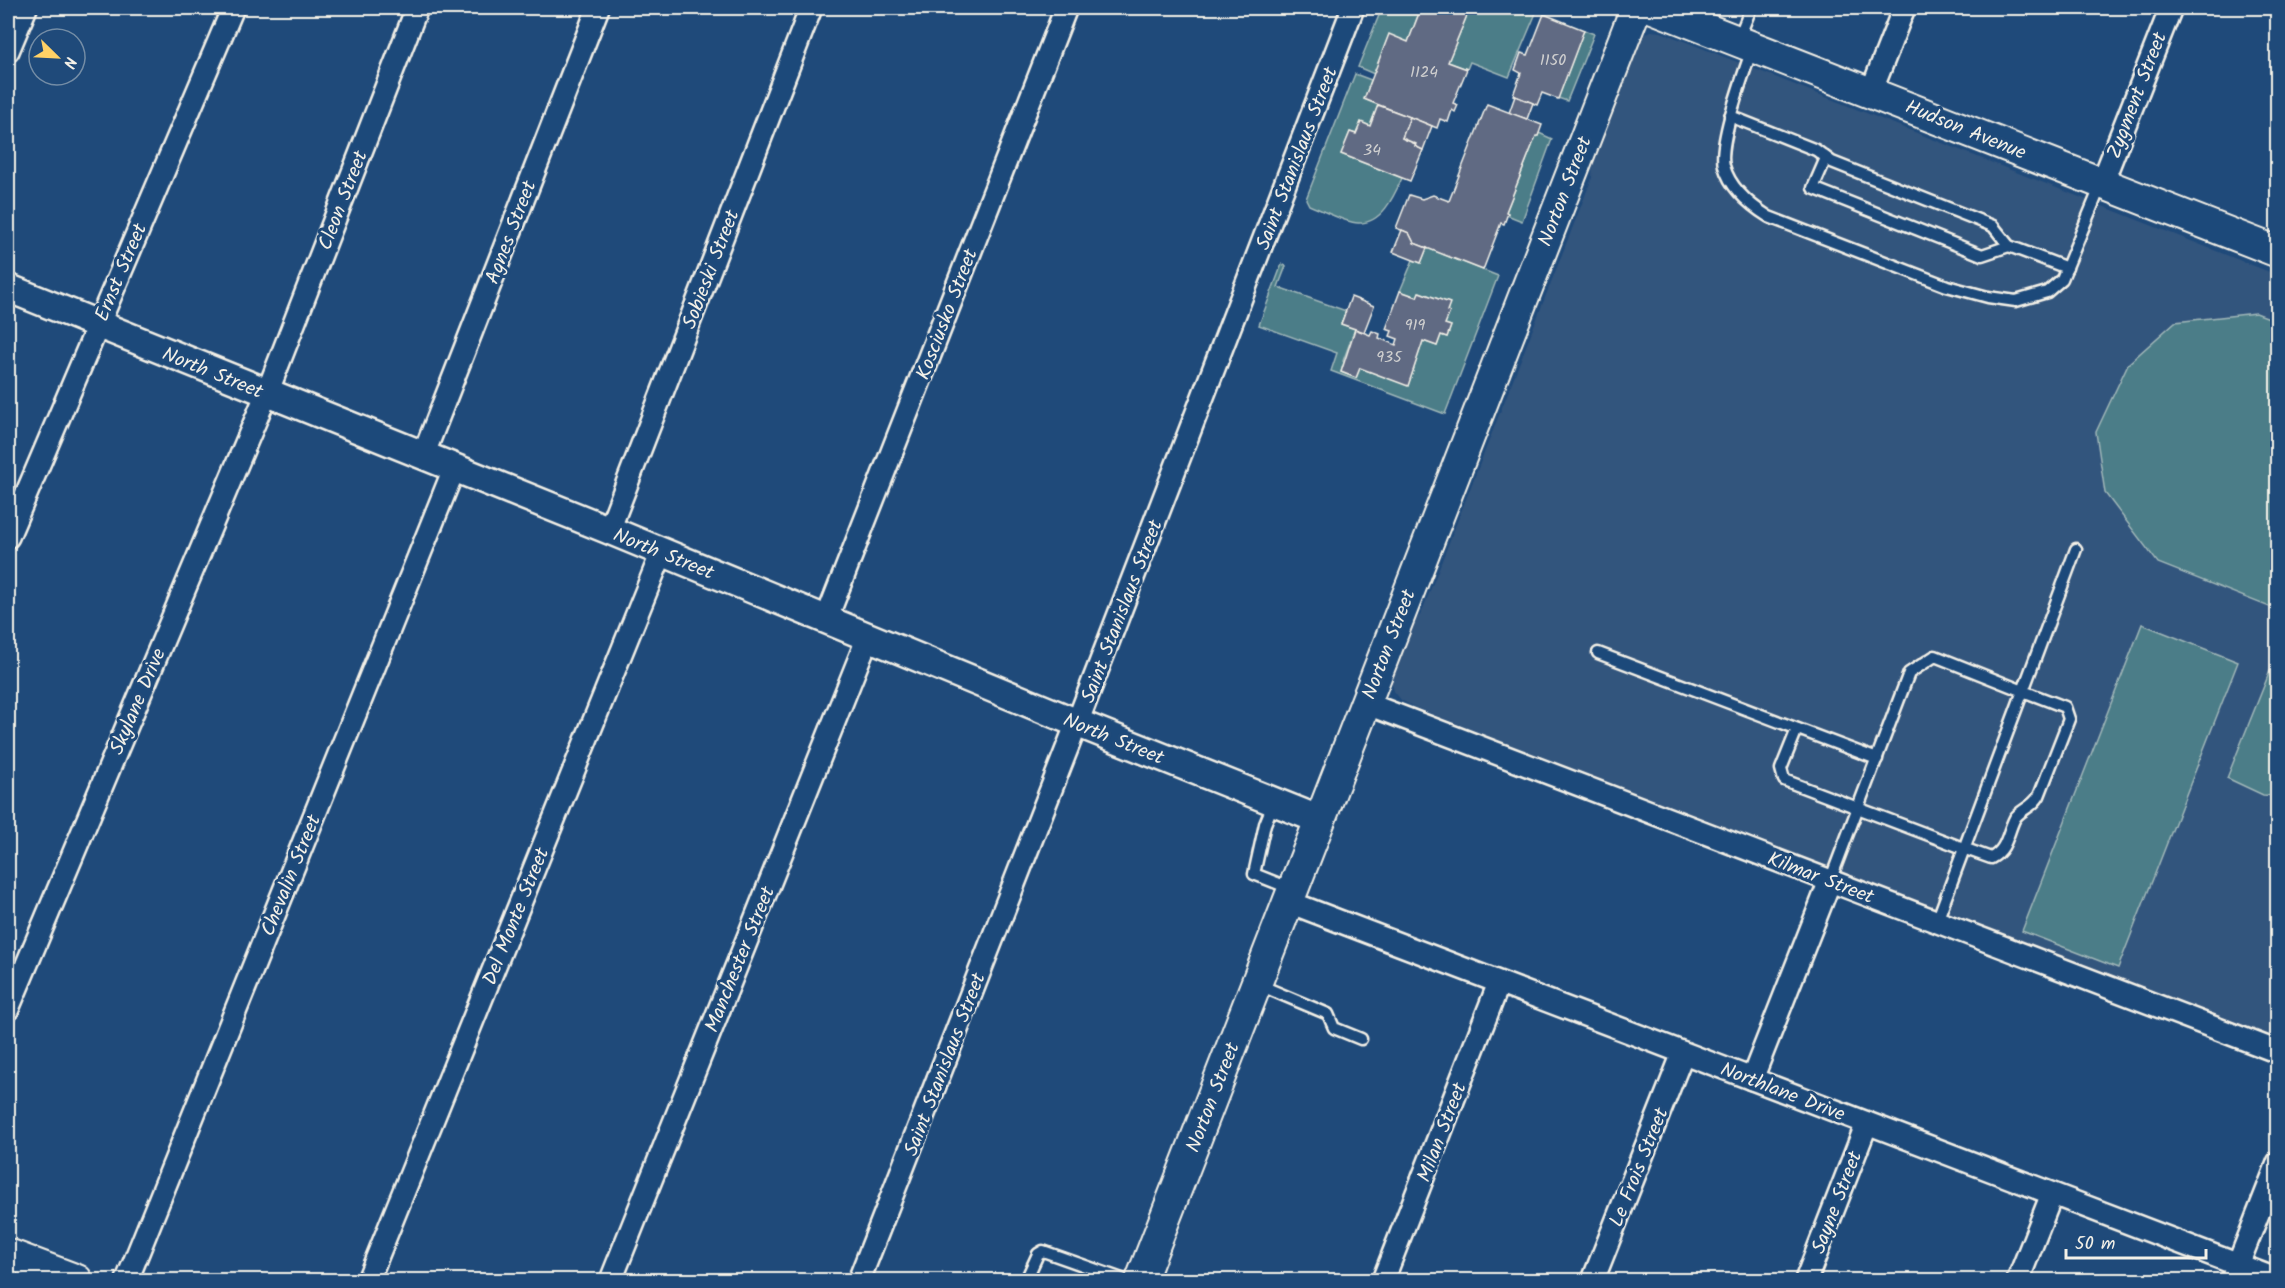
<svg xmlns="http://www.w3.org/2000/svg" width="2285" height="1288" font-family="Kalam,sans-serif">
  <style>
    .built { fill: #33547d }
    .green { fill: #4c7d88; stroke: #a0b7b8; stroke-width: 1.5 }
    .building { fill: #616a83; stroke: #f4f1e8; stroke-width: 1.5 }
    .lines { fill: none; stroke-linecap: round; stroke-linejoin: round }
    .service-casing { stroke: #f4f1e8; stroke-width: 15 }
    .minor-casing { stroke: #f4f1e8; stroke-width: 26 }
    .tertiary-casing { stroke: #f4f1e8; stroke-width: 32 }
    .secondary-casing { stroke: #f4f1e8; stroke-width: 34 }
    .service { stroke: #1f4a7a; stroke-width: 10 }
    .minor { stroke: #1f4a7a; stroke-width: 21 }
    .tertiary { stroke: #1f4a7a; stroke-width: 27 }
    .secondary { stroke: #1f4a7a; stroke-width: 30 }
    .labels { text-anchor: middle; stroke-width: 6; stroke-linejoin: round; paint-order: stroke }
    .number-label { font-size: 16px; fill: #cfcfcf }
    .street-label { font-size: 20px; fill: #f4f1e8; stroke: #1f4a7a }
  </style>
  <rect width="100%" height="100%" fill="#1f4a7a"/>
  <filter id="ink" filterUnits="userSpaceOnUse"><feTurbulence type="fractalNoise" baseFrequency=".0167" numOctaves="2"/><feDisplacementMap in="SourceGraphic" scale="12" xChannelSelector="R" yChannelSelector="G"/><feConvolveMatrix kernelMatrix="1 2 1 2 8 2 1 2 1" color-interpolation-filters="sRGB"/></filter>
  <g filter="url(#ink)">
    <polygon class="built" points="1651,31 1661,32 2277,275 2277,1044 1414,707 1401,700 1394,691 1391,680 1392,669 1407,630 1421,614 1592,178 1593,155 1637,44 1643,36"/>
    <g class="green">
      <polygon points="1382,8 1421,8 1408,42 1389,35 1374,74 1358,67"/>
      <polygon points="1470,8 1522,8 1536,13 1509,77 1470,62 1467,69 1448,62"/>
      <polygon points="1584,30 1594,34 1567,101 1558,98"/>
      <path d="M1355,74L1371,80L1364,99L1378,105L1370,126L1361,122L1356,134L1350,132L1341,154L1402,178C1394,196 1382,224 1358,223C1346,223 1322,210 1309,205L1306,199Z"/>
      <polygon points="1539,133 1552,139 1522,221 1507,215 1508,213 1506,212 1536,136 1538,136"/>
      <polygon points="1427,248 1498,276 1445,414 1331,371 1337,353 1259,325 1282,264 1286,266 1278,287 1346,311 1341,324 1355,329 1343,361 1344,362 1341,372 1356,378 1360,368 1408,385 1423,341 1437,346 1441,335 1447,337 1451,326 1445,324 1450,312 1447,311 1449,303 1420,292 1417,297 1400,291 1413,260 1421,263"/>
      <polygon points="2256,313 2277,321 2277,610 2158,563 2105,493 2096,432 2128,364 2175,322"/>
      <polygon points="2142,624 2238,662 2118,968 2022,931"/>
      <polygon points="2270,671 2277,674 2277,796 2263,795 2227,778"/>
    </g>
    <g class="building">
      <polygon points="1421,8 1470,8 1448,62 1467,69 1453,103 1458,105 1455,112 1452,110 1448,122 1440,119 1437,128 1364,99 1389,34 1408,42"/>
      <polygon points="1544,14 1584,30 1558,99 1542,93 1537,105 1513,95 1521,73 1515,70 1521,53 1528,55"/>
      <polygon points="1515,96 1533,103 1527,119 1509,113"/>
      <polygon points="1487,104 1542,125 1538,136 1536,136 1506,212 1508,213 1504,224 1501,223 1483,270 1414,243 1409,233 1396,228 1409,195 1422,199 1433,195 1449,201"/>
      <polygon points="1378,105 1410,117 1402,138 1416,144 1415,146 1423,150 1410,181 1341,154 1350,132 1356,134 1361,122 1370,126"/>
      <polygon points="1410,117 1432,126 1423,150 1415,146 1416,144 1402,138"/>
      <polygon points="1402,230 1409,233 1414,243 1427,248 1421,263 1393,252"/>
      <polygon points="1400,291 1417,297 1419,292 1450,303 1447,311 1450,312 1445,324 1451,326 1447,337 1441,335 1437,346 1423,341 1408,386 1360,368 1356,378 1341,372 1355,329 1370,335 1372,331 1380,334 1379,338 1396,345 1398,339 1390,336 1392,331 1386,329"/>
      <polygon points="1351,297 1374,306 1364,332 1341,324"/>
    </g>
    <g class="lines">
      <g class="service-casing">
        <g id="service">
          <polyline points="1738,40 1751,8"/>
          <path d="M1752,49C1744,73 1718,143 1724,166C1730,188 1750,205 1769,217L1947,286L1988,297L2016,301L2047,292L2062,279L2101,185"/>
          <polyline points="1730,116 1816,150 1832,162 1993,226 2009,246 2067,268"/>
          <polyline points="1826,158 1813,188 1982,255 2009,246"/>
          <polyline points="1598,653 1877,759"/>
          <path d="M1797,729L1781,769L1784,780L1963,848L1991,858C2008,849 2007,833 2015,818C2021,809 2032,808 2039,796L2069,719L2065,707L2023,691L2076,549"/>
          <polyline points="1274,802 1265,824 1254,874 1292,889"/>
          <polyline points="1830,881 1909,673 1935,656 2023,691 1937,921"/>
          <polyline points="1257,984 1328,1014 1334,1028 1361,1039"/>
          <polyline points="1026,1280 1038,1254 1043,1251 1125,1280"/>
        </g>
      </g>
      <g class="minor-casing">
        <g id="minor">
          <polyline points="8,51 26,8"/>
          <polyline points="1871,92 1904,8"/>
          <polyline points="2102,183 2171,8"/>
          <polyline points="423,456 598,8"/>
          <polyline points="609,530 811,8"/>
          <polyline points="8,537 233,8"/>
          <polyline points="826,620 1066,8"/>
          <polyline points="1365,703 2278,1052"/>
          <polyline points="1289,902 2278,1280"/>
          <polyline points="8,1009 267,393 417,8"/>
          <polyline points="1752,1079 1830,881"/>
          <polyline points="127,1280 454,469"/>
          <polyline points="368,1280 662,552"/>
          <polyline points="611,1280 868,637"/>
          <polyline points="859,1280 1077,723 1353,8"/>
          <polyline points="1383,1280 1499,983"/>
          <polyline points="1593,1280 1683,1053"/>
          <polyline points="1806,1280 1867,1123"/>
          <polyline points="2018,1280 2052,1194"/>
          <polyline points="2232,1280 2278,1163"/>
        </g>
      </g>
      <g class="tertiary-casing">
        <polyline id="tertiary" points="8,288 609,530 1077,723 1320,820"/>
      </g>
      <g class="secondary-casing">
        <g id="secondary">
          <polyline points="1653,8 2278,252"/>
          <polyline points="8,1254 77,1280"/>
          <polyline points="1141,1280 1636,8"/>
        </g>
      </g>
      <use href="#service" class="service"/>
      <use href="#minor" class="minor"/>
      <use href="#tertiary" class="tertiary"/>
      <use href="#secondary" class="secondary"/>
    </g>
  </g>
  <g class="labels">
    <g class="number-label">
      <text x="1553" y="65">1150</text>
      <text x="1424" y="77">1124</text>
      <text x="1372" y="155">34</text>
      <text x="1415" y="330">919</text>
      <text x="1389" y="362">935</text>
    </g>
    <g class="street-label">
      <text transform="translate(2136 95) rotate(-69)" y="7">Zygment Street</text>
      <text transform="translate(1966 129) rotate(22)" y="7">Hudson Avenue</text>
      <text transform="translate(1296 158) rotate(-69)" y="7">Saint Stanislaus Street</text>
      <text transform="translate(1564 191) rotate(-69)" y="7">Norton Street</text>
      <text transform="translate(342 200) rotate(-69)" y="7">Cleon Street</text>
      <text transform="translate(510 232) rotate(-69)" y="7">Agnes Street</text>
      <text transform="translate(710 269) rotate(-69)" y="7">Sobieski Street</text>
      <text transform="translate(120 272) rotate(-67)" y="7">Ernst Street</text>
      <text transform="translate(946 314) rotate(-69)" y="7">Kosciusko Street</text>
      <text transform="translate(213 372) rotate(22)" y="7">North Street</text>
      <text transform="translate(664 553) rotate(22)" y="7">North Street</text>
      <text transform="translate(1121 611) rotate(-69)" y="7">Saint Stanislaus Street</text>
      <text transform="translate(1388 644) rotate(-69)" y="7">Norton Street</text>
      <text transform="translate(137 701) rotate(-67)" y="7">Skylane Drive</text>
      <text transform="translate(1114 738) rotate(22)" y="7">North Street</text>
      <text transform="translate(290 875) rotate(-68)" y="7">Chevalin Street</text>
      <text transform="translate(1821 877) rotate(21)" y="7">Kilmar Street</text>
      <text transform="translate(515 916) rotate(-68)" y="7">Del Monte Street</text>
      <text transform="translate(739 959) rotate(-68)" y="7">Manchester Street</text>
      <text transform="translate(944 1064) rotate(-69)" y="7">Saint Stanislaus Street</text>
      <text transform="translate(1783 1091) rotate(21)" y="7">Northlane Drive</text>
      <text transform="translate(1212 1097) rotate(-69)" y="7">Norton Street</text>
      <text transform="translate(1441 1132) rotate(-69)" y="7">Milan Street</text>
      <text transform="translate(1638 1167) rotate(-68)" y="7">Le Frois Street</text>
      <text transform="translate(1836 1202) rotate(-69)" y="7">Sayne Street</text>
    </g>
  </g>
  <rect width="2285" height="1288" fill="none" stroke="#1f4a7a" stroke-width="30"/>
  <rect x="15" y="15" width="2255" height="1258" fill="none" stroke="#f4f1e8" stroke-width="2" filter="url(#ink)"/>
  <g transform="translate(57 57) rotate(114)"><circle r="28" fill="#1f4a7a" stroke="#748da6" stroke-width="1.5"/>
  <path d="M0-4.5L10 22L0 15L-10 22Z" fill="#ffd166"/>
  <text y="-9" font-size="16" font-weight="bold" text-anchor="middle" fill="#f4f1e8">N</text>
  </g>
  <path d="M2066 1249v9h140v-9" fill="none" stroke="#f4f1e8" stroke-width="3"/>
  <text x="2075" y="1249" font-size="18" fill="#f4f1e8" stroke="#1f4a7a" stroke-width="4.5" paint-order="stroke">50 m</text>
</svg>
